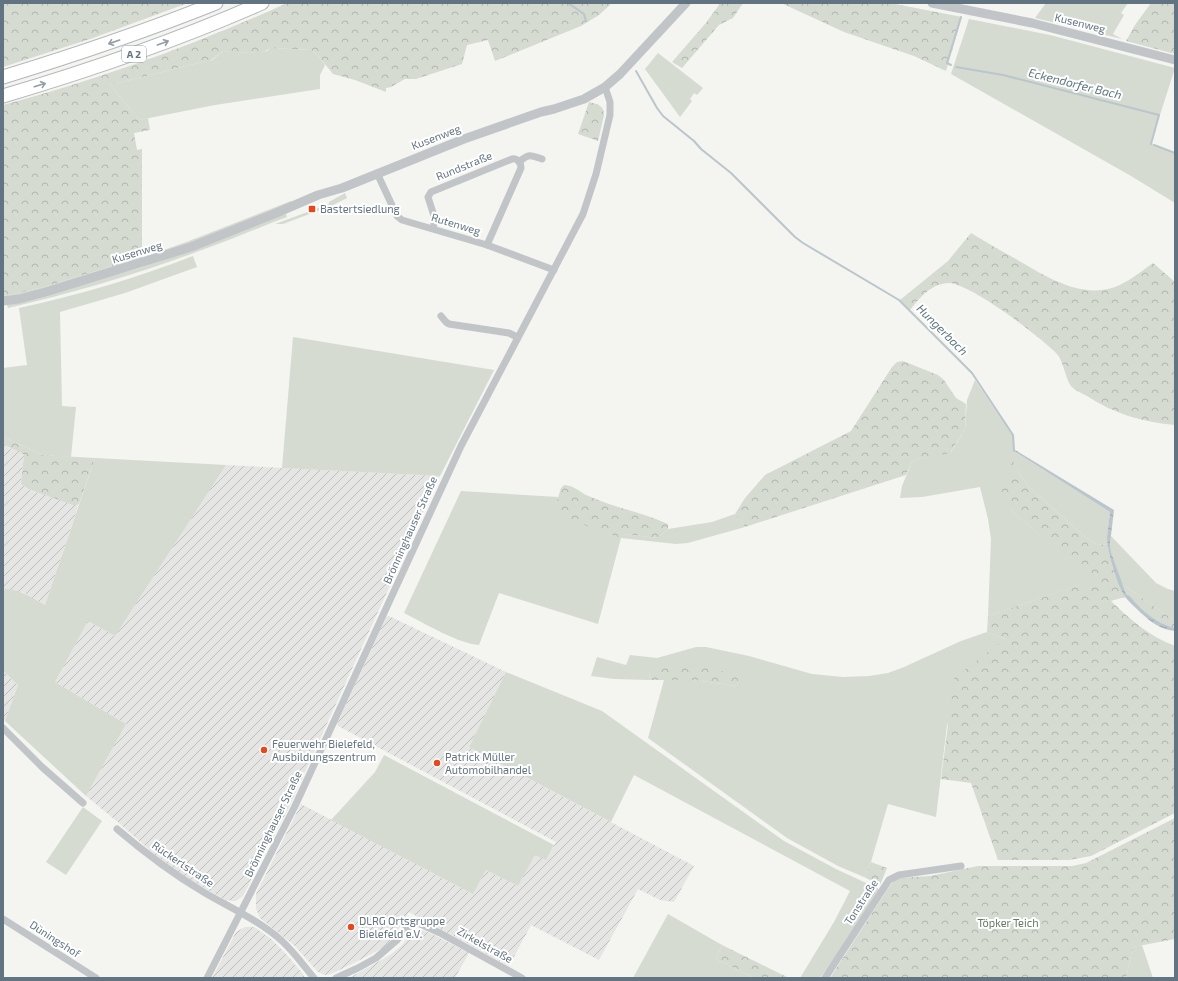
<svg xmlns="http://www.w3.org/2000/svg" width="1178" height="981" font-family="'Exo 2',sans-serif">
  <style>
    .industrial { fill: url(#industrial-furrows) }
    .grass { fill: #d5dbd1 }
    .forest { fill: url(#forest-crowns) }
    .water { fill: url(#water-ripples) }
    .lines { fill: none; stroke-linecap: round; stroke-linejoin: round }
    .stream { stroke: #bac6cb; stroke-width: 2 }
    .motorway-casing { stroke: #b4b7ba; stroke-width: 15 }
    .minor { stroke: #c1c5c8; stroke-width: 7 }
    .tertiary { stroke: #c1c5c8; stroke-width: 9 }
    .motorway { stroke: #fff; stroke-width: 13 }
    .oneway { stroke: #919ea7 }
    .poi-dot { fill: #e6481e; stroke: #fff; stroke-width: 1.5 }
    .labels { text-anchor: middle; stroke-width: 4; stroke-linejoin: round; paint-order: stroke }
    .shield { fill: #fff; stroke: #919ea7; stroke-width: 1 }
    .shield-label { font-size: 10px; font-weight: bold; fill: #627481 }
    .street-label { font-size: 11px; fill: #627481; stroke: #fff }
    .poi-label { font-size: 11px; fill: #627481; stroke: #fff; text-anchor: start }
    .park-label { font-size: 11px; fill: #667961; stroke: #fff }
    .water-label { font-size: 12px; font-style: italic; fill: #5e777f; stroke: #fff }
  </style>
  <defs>
    <pattern id="industrial-furrows" width="10" height="10" patternUnits="userSpaceOnUse"><rect width="10" height="10" fill="#e5e5e3"/><path d="M-1 1l2-2M0 10L10 0M9 11l2-2" fill="none" stroke="#bdbebd"/></pattern>
    <pattern id="forest-crowns" width="20" height="18" patternUnits="userSpaceOnUse"><rect width="20" height="18" fill="#d5dbd1"/><path d="M2 6a3 3 0 1 1 6 0M12 15a3 3 0 1 1 6 0" fill="none" stroke="#b0b6af"/></pattern>
    <pattern id="water-ripples" width="26" height="14" patternUnits="userSpaceOnUse"><rect width="26" height="14" fill="#bac6cb"/><path d="M2 4q2-2 4 0t4 0M15 11q2-2 4 0t4 0" fill="none" stroke="#9ba5aa"/></pattern>
  </defs>
  <rect width="100%" height="100%" fill="#f4f4f0"/>
  <g class="industrial">
    <polygon points="3,444 9,448 19,450 24,455 21,484 27,489 73,504 79,504 45,605 22,592 3,595"/>
    <polygon points="226,465 440,476 289,807 243,896 236,901 232,901 228,900 227,901 187,878 161,860 119,823 86,796 126,724 55,682 88,621 115,636"/>
    <polygon points="389,616 506,672 469,747 694,866 674,902 660,900 638,889 599,960 531,925 509,966 409,912 393,938 381,949 354,963 331,974 325,975 318,972 295,946 260,918 256,909 256,894 301,804 473,894 486,870 518,886 535,854 546,860 556,842 338,726 337,724 386,617"/>
    <polygon points="3,670 18,685 5,721 3,719"/>
    <polygon points="245,927 254,927 270,938 287,955 303,974 305,978 212,978 236,932"/>
    <polygon points="415,930 422,930 432,934 469,953 455,978 349,978 390,955 402,945 411,933"/>
  </g>
  <g class="grass">
    <polygon points="1046,3 1128,3 1121,13 1124,15 1113,34 1122,39 1035,18"/>
    <polygon points="969,19 1050,35 1175,68 1151,143 1175,153 1175,203 1131,176 951,74"/>
    <polygon points="270,48 311,50 319,57 325,65 320,75 320,89 215,105 139,120 110,85 210,60 211,61 223,51 248,53 267,51"/>
    <polygon points="658,53 703,88 697,95 694,93 690,99 692,101 680,117 645,69"/>
    <polygon points="345,193 347,198 331,206 283,224 275,224 329,204 329,202"/>
    <polygon points="291,201 292,204 191,243 150,257 147,256 189,241"/>
    <path d="M286,214L287,217C255,229 223,243 191,254C131,276 69,294 8,308L7,305L139,268L189,251L278,216Z"/>
    <path d="M193,256L197,267L125,293L60,312L62,406L76,407L71,457L43,455L3,437V368L27,365L19,308C78,295 137,278 193,256Z"/>
    <polygon points="142,257 141,260 81,278 3,299 3,296 40,288"/>
    <polygon points="293,337 494,370 440,476 282,468"/>
    <polygon points="975,380 1013,436 1014,451 1110,512 1107,538 1108,545 1097,544 1085,537 1028,486 1019,473 1012,460 1010,509 1092,581 988,616 991,539 988,519 980,487 922,497 900,498 902,486 912,462 918,459 951,452 965,429 967,400"/>
    <path d="M95,458L226,465L115,636L88,621L55,682L126,724L86,796L5,721L18,685L3,670V595L5,589C20,589 32,598 45,605Z"/>
    <path d="M461,491L558,497L554,514L623,536L626,534L657,538L668,529L712,522L735,514L745,527L688,543L676,544L621,538L598,624L499,593L479,645C459,644 424,623 404,613Z"/>
    <polygon points="1111,536 1156,583 1168,589 1175,591 1175,621 1122,584 1111,552 1110,544"/>
    <polygon points="987,632 1005,639 947,725 936,817 888,804 871,862 864,877 838,866 787,838 648,738 664,680 693,680 737,686 739,675 650,670 649,680 614,679 591,676 597,657 626,665 630,655 657,658 696,647 706,647 749,656 812,674 843,677 869,676 888,673 904,667 961,641"/>
    <polygon points="506,672 602,711 784,841 836,869 879,889 843,946 820,978 800,978 834,922 850,891 634,775 611,822 469,747"/>
    <polygon points="384,755 554,845 546,860 535,855 518,886 486,870 473,894 331,820 375,772"/>
    <polygon points="83,807 102,821 66,875 46,862"/>
    <polygon points="668,914 722,945 716,959 754,978 633,978"/>
    <polygon points="1142,945 1153,978 1126,978 1133,947"/>
  </g>
  <g class="forest">
    <polygon points="3,3 188,3 93,38 3,67"/>
    <path d="M287,3H612L599,15L581,26L495,61L488,40L467,45L462,64L416,79H405L391,87L386,88V92L355,80L333,74L319,57L311,50L270,48C262,56 234,52 223,51L210,61V60L110,85L139,120L148,118L150,130L134,133L137,150L142,149V257L40,288L3,296V105C100,79 195,45 287,3Z"/>
    <polygon points="718,3 743,3 733,18 719,25 682,68 672,62 705,24 719,5"/>
    <polygon points="781,3 890,3 962,17 946,71 914,56 844,32"/>
    <polygon points="1151,3 1175,3 1175,54 1126,41 1135,25"/>
    <path d="M589,102C597,104 604,105 604,115L598,141L578,134Z"/>
    <path d="M971,233C986,242 1001,251 1016,259C1043,275 1076,296 1108,289C1125,285 1139,273 1153,263L1175,282V425C1143,422 1114,414 1087,396C1082,393 1076,391 1072,387C1066,381 1064,362 1057,354C1041,337 971,284 949,283C932,283 919,298 910,310L900,300L948,261Z"/>
    <polygon points="903,361 938,375 944,380 956,398 966,404 965,429 950,453 918,459 912,462 906,475 745,527 735,514 745,498 765,475 851,431 892,367 897,362"/>
    <path d="M3,437L43,455L95,458L79,504L73,505L28,489L21,484L24,455C18,449 10,449 3,444Z"/>
    <path d="M1012,459L1019,473L1028,486L1085,537L1097,544L1108,545C1110,563 1117,581 1125,597L1111,601C1131,620 1149,636 1175,646V813L1091,856L1069,860H998L971,783L941,779L954,678L1005,639L987,632L988,616L1091,581L1010,509L996,484L1009,476Z"/>
    <path d="M564,485C572,485 579,491 586,495C612,507 641,512 668,524V529L657,538L626,534L621,538L553,514L561,488Z"/>
    <path d="M1122,584L1175,621V628C1157,624 1141,610 1130,596L1126,594Z"/>
    <polygon points="686,665 740,674 737,686 693,680 649,680 650,670"/>
    <polygon points="1175,818 1175,939 1133,947 1126,978 830,978 891,884 895,880 900,878 930,876 978,866 1072,866 1086,863"/>
    <polygon points="871,862 887,868 880,885 864,877"/>
    <polygon points="722,945 789,978 754,978 716,959"/>
  </g>
  <path class="water" d="M1015,445V450L1114,510L1110,544L1111,552L1126,594L1130,596C1141,610 1157,624 1175,628V631C1161,630 1151,622 1141,613C1136,608 1130,603 1126,598C1117,586 1107,551 1107,537C1108,529 1109,520 1110,512L1014,451Z"/>
  <g class="lines">
    <g class="stream">
      <polyline points="568,3 584,14 586,21"/>
      <polyline points="964,3 965,3"/>
      <polyline points="951,65 947,63 961,17"/>
      <polyline points="956,67 1003,75 1159,115 1151,144"/>
      <polyline points="636,71 657,108 663,116 694,141 701,149 731,173 795,237 803,243 899,300 972,373 1013,435 1014,451"/>
      <polyline points="1154,145 1175,153"/>
    </g>
    <g class="motorway-casing">
      <g id="motorway">
        <path d="M3,77C75,55 146,31 216,3"/>
        <path d="M3,96C91,70 178,40 262,3"/>
      </g>
    </g>
    <g class="minor">
      <path d="M519,162C529,153 531,155 542,159"/>
      <polyline points="377,173 397,216 402,220 487,245 554,270"/>
      <path d="M433,228L435,219L428,197L431,192L512,159C517,158 521,162 521,168L487,245"/>
      <polyline points="441,316 446,322 449,324 509,333 517,337"/>
      <polyline points="3,728 42,767 83,803"/>
      <path d="M117,829C145,853 173,874 205,893C231,908 260,921 282,941C294,952 304,966 314,978"/>
      <polyline points="3,919 96,978"/>
      <polyline points="207,978 295,806 461,446 583,214 596,174 610,115 610,102 605,87"/>
      <polyline points="336,978 358,968 376,958 397,940 406,929 412,924 418,923 440,933 522,978"/>
      <polyline points="825,978 889,880 899,875 961,866"/>
    </g>
    <g class="tertiary">
      <polyline points="932,3 1032,23 1175,60"/>
      <polyline points="3,301 19,299 49,291 191,247 274,214 318,195 342,188 464,139 541,112 554,109 584,99 605,87 620,74 686,3"/>
    </g>
    <use href="#motorway" class="motorway"/>
  </g>
  <defs><path id="oneway-shaft" d="M-6 0H5M1.5-3L5.5 0L1.5 3" fill="none" stroke-width="1.6" stroke-linecap="round" stroke-linejoin="round"/></defs>
  <g class="oneway">
    <use href="#oneway-shaft" transform="translate(114 42) rotate(161)"/>
    <use href="#oneway-shaft" transform="translate(163 43) rotate(-20)"/>
    <use href="#oneway-shaft" transform="translate(40 85) rotate(-17)"/>
  </g>
  <g class="poi-dot">
    <rect x="308" y="205" width="8" height="8" rx="2"/>
    <circle cx="264" cy="750" r="4"/>
    <circle cx="437" cy="763" r="4"/>
    <circle cx="351" cy="927" r="4"/>
  </g>
  <g class="labels">
    <rect class="shield" x="122" y="46" width="24" height="16" rx="3"/>
    <g class="shield-label">
      <text x="134" y="58">A 2</text>
    </g>
    <g class="street-label">
      <text transform="translate(1080 23) rotate(14)" y="4">Kusenweg</text>
      <text transform="translate(436 137) rotate(-21)" y="4">Kusenweg</text>
      <text transform="translate(464 166) rotate(-22)" y="4">Rundstraße</text>
      <text transform="translate(456 224) rotate(17)" y="4">Rutenweg</text>
      <text transform="translate(137 252) rotate(-17)" y="4">Kusenweg</text>
      <text transform="translate(410 530) rotate(-66)" y="4">Brönninghauser Straße</text>
      <text transform="translate(273 824) rotate(-64)" y="4">Brönninghauser Straße</text>
      <text transform="translate(183 864) rotate(34)" y="4">Rückertstraße</text>
      <text transform="translate(861 902) rotate(-57)" y="4">Tonstraße</text>
      <text transform="translate(55 939) rotate(33)" y="4">Düningshof</text>
      <text transform="translate(485 945) rotate(29)" y="4">Zirkelstraße</text>
    </g>
    <g class="poi-label">
      <text x="320" y="213">Bastertsiedlung</text>
      <text x="272" y="748">Feuerwehr Bielefeld,<tspan x="272" dy="13">Ausbildungszentrum</tspan></text>
      <text x="445" y="761">Patrick Müller<tspan x="445" dy="13">Automobilhandel</tspan></text>
      <text x="359" y="925">DLRG Ortsgruppe<tspan x="359" dy="13">Bielefeld e.V.</tspan></text>
    </g>
    <g class="park-label">
      <text x="1008" y="927">Töpker Teich</text>
    </g>
    <g class="water-label">
      <text transform="translate(1075 84) rotate(14)" y="4">Eckendorfer Bach</text>
      <text transform="translate(942 330) rotate(45)" y="4">Hungerbach</text>
    </g>
  </g>
  <rect width="1178" height="981" fill="none" stroke="#627481" stroke-width="8"/>
</svg>
